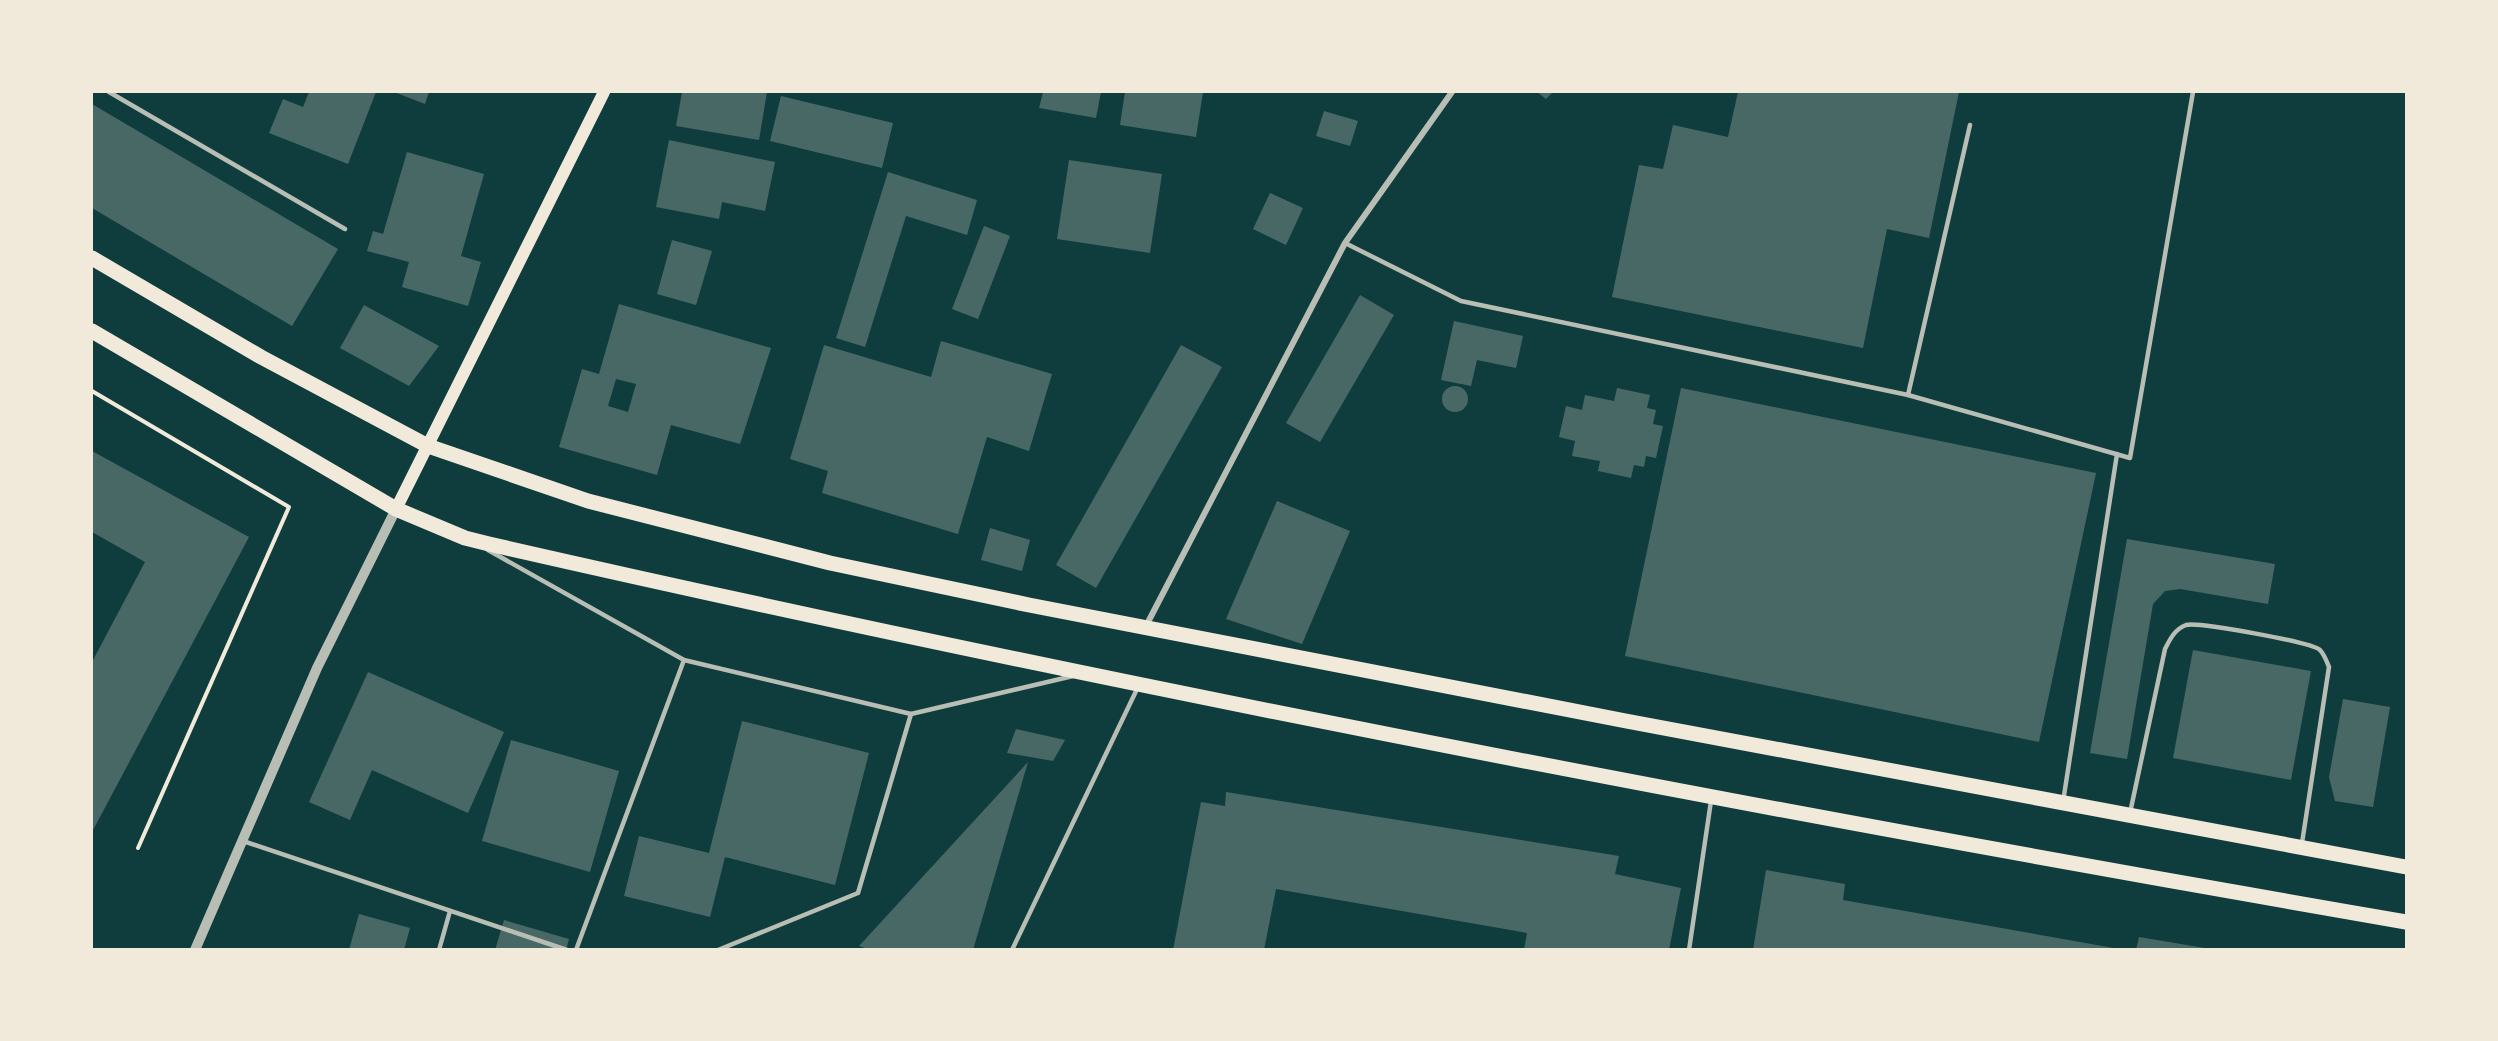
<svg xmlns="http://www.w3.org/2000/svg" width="2498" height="1041" font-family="'Titillium Web',sans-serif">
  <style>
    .building { fill: #486865; fill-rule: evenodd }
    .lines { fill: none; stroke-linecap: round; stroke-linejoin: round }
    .path { stroke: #f1e9da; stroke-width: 4 }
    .service { stroke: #b8beb3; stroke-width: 4.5 }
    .minor { stroke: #b8beb3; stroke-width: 6 }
    .tertiary { stroke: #b8beb3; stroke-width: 10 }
    .secondary { stroke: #f1e9da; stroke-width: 12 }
    .primary { stroke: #f1e9da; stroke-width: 15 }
  </style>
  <rect width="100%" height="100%" fill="#0f3d3e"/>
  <g class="building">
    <polygon points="309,92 376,92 348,164 269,133 283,99 303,107"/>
    <polygon points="394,92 429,92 425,104"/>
    <polygon points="682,92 767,92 759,140 676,126"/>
    <polygon points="1043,92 1101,92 1096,118 1039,108"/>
    <polygon points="1125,92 1203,92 1196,137 1120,125"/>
    <polygon points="1537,92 1553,92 1546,99"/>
    <polygon points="1738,92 1959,92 1929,238 1887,229 1863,348 1612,297 1639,165 1663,169 1673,125 1728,137"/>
    <polygon points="781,96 893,123 882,168 770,141"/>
    <polygon points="92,104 338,249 292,326 92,208"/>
    <polygon points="1324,111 1358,121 1350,146 1316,136"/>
    <polygon points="669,140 775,162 765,211 722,202 719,219 656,207"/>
    <polygon points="407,152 484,174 461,256 481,262 468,306 402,287 409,262 367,251 373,231 383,234"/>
    <polygon points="1069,160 1162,174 1150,253 1057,239"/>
    <polygon points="888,172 977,200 967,235 906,216 865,347 836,338"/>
    <polygon points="1270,193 1303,208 1286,245 1253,229"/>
    <polygon points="984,226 1010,236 978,319 952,309"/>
    <polygon points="672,240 712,251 696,305 657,294"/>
    <polygon points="1360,295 1394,315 1320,442 1286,423"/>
    <path d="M619,304L771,348L740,444L671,425L657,475L559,447L582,369L599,374ZM616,379L636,384L628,412L608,406Z"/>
    <polygon points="364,305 439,346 409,386 340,348"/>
    <polygon points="1454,321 1523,336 1516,368 1477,360 1471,386 1441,380"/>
    <polygon points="941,341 1052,374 1029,451 987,437 958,534 822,493 828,471 790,459 824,345 931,377"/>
    <polygon points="1181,345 1222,367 1096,588 1056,565"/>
    <circle cx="1455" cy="399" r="13"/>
    <polygon points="1617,388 1650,395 1647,408 1656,410 1653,424 1663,426 1656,458 1646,456 1644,467 1634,465 1631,478 1598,471 1600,461 1572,456 1575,441 1559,437 1566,406 1582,410 1585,395 1614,401"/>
    <polygon points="1681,388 2096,473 2039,742 1625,656"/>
    <polygon points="92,451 249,537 92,832 92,662 145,562 92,532"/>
    <polygon points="1277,501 1350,531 1302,644 1226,619"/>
    <polygon points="990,528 1030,540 1022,571 981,560"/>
    <polygon points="2127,539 2275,564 2268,604 2180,589 2165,591 2153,604 2127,759 2090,753"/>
    <polygon points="2193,650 2311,671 2291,780 2173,758"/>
    <polygon points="368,672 504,732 468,813 372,770 350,820 309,802"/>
    <polygon points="2343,699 2390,707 2373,807 2335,801 2329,777"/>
    <polygon points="742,721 869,753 835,885 725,857 710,917 624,896 639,836 709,853"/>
    <polygon points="1016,729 1065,740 1053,761 1007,753"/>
    <polygon points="511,740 619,771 590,872 482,841"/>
    <polygon points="1028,762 973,950 871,950 859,946"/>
    <polygon points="1226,792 1619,856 1615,874 1681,888 1669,950 1524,950 1527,933 1276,889 1264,950 1173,950 1201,802 1225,806"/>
    <polygon points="1766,870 1845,884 1843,900 2125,950 1753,950"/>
    <polygon points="359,914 410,928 404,950 349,950"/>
    <polygon points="504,920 569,939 566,950 495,950"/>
    <polygon points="2139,937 2205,948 2205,950 2136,950"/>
  </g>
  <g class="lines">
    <polyline class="path" points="92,391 289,507 138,848"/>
    <g class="service">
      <polyline points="109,92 345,229"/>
      <polyline points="1345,243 1461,301 1908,395 2130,458 2193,92"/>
      <polyline points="1908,395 1970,125"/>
      <polyline points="488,550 684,660 911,714 1073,676"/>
      <polyline points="2063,802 2117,454"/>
      <path d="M2130,813L2165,649C2170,639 2175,629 2186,625C2199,622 2311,642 2320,650C2324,654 2327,662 2329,667L2302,843"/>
      <polyline points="243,841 567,950"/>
      <polyline points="439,950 450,911"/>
      <polyline points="576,950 684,660"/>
      <polyline points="718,950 858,893 911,714"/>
      <polyline points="1012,950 1138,687"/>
      <polyline points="1689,950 1711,801"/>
    </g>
    <polyline class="minor" points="1146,626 1345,243 1452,92"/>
    <polyline class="tertiary" points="195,950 317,668 396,509"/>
    <polyline class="secondary" points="396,509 604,92"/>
    <g class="primary">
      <polyline points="92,258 261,357 428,446 588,501 830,563 1029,605 1626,721 2406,867"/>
      <path d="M92,331L396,509L465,538L489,544C1124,689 1764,811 2406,922"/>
    </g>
  </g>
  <rect width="2498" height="1041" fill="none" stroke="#f1e9da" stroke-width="186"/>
</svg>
